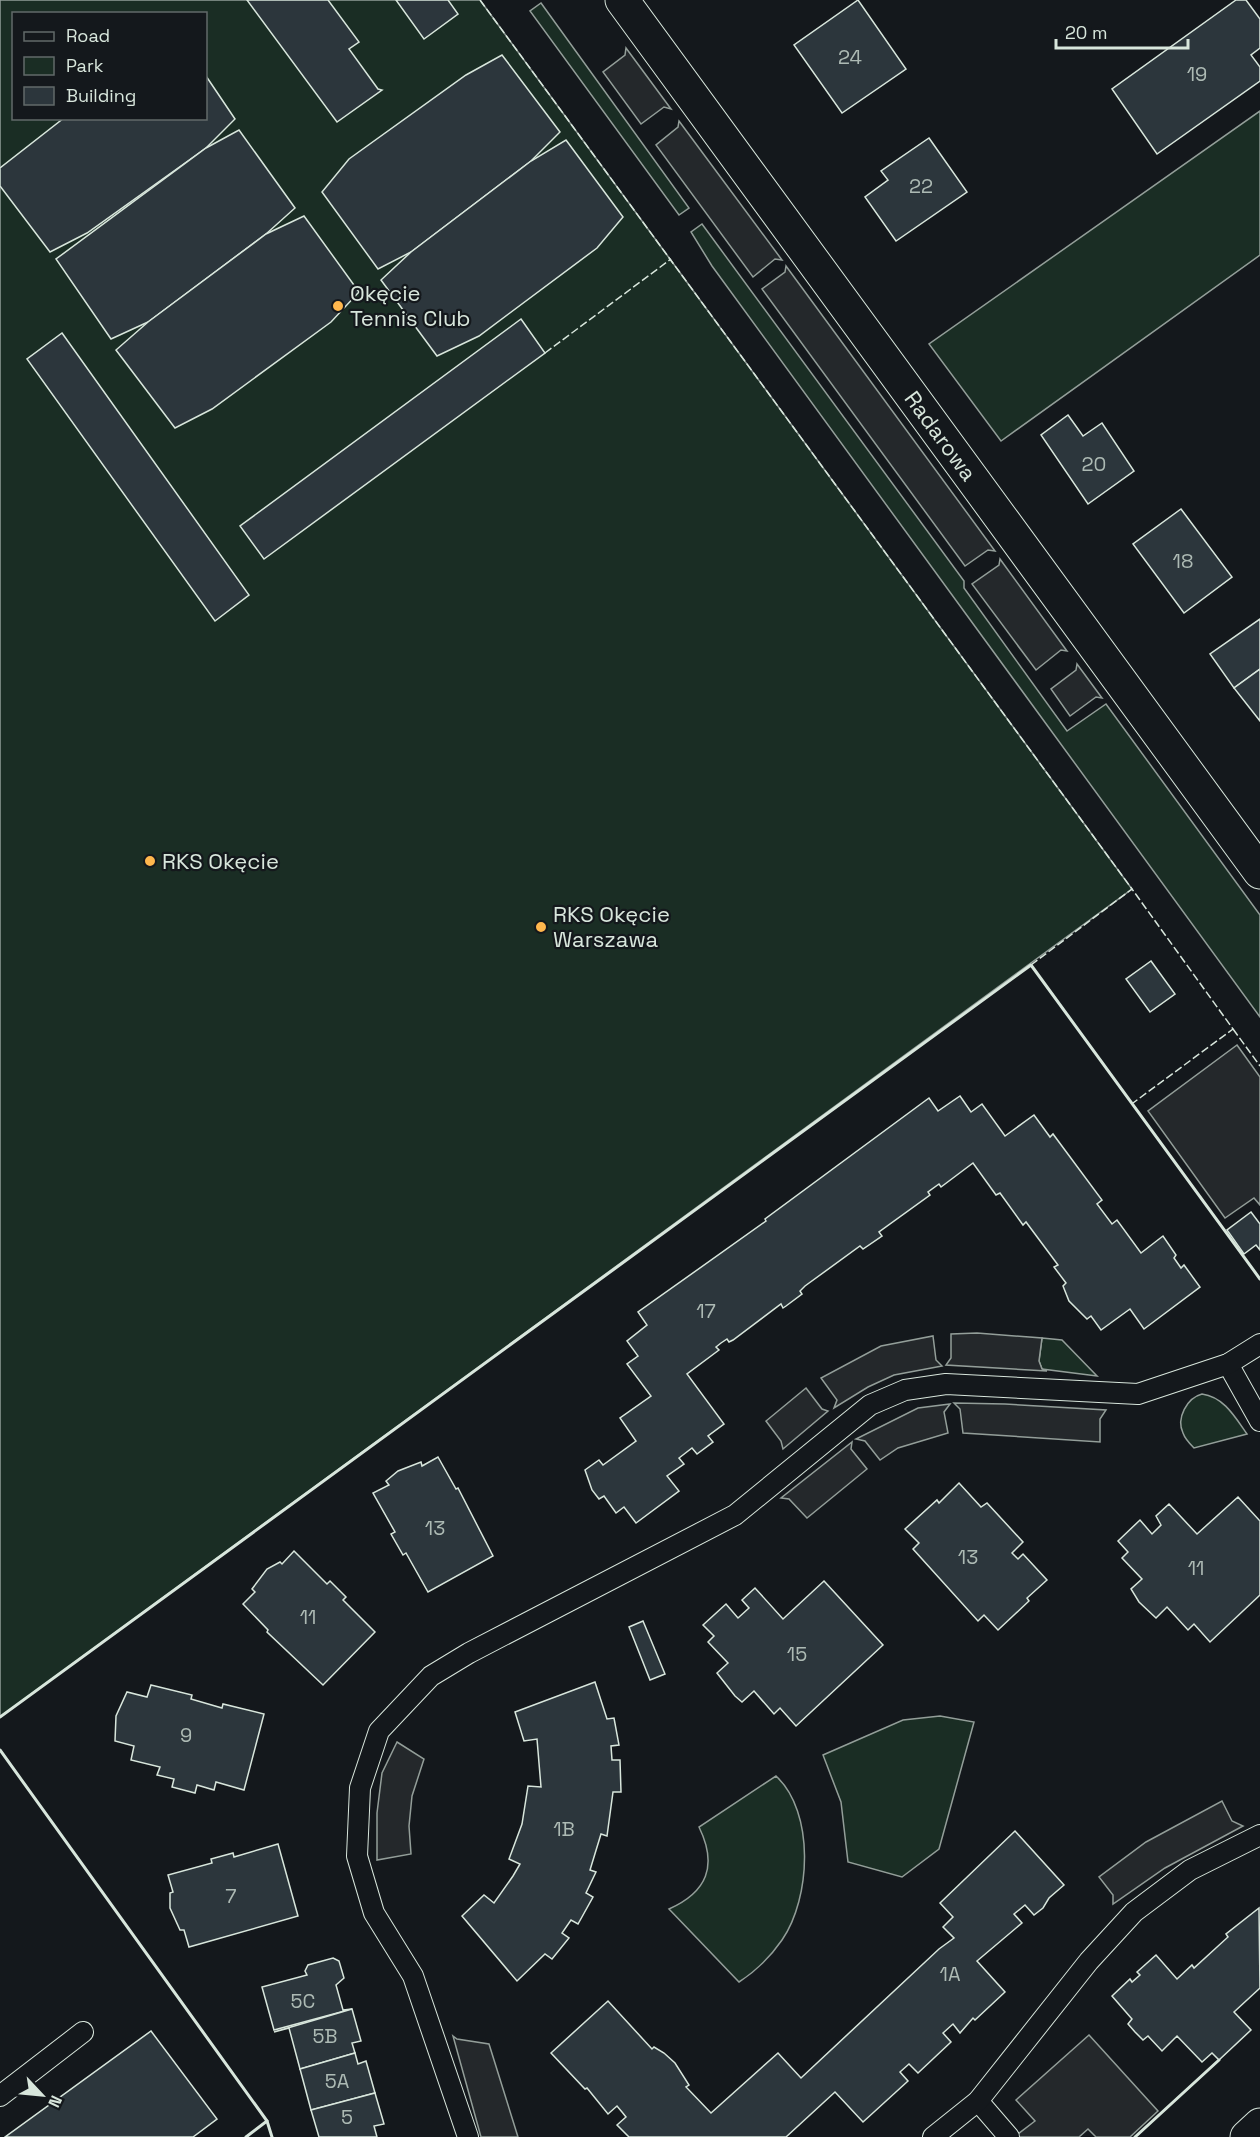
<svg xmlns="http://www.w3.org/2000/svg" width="1260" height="2137" font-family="'Space Grotesk',sans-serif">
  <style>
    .green { fill: #1a2d24; stroke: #939e99; stroke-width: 1.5; fill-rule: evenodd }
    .parking { fill: #24282b; stroke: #939e99; stroke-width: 1.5 }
    .building { fill: #2c363c; stroke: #d8e6dc; stroke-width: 1.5 }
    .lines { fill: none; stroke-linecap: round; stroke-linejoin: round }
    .service-casing { stroke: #d8e6dc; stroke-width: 22 }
    .minor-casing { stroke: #d8e6dc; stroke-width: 35 }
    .service { stroke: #14181c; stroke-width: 20 }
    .minor { stroke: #14181c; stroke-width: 33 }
    .fence { stroke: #d8e6dc; stroke-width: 1.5; stroke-dasharray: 8 3; stroke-linecap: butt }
    .wall { stroke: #d8e6dc; stroke-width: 3 }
    .poi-dot { fill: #ffb74d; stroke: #14181c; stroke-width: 2 }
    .labels { text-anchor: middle; stroke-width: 4.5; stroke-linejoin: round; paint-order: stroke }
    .number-label { font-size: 20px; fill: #adbab4 }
    .poi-label { font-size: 22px; fill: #d8e6dc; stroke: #14181c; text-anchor: start }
    .street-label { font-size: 22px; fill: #d8e6dc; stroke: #14181c }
  </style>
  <rect width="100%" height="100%" fill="#14181c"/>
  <g class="green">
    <path d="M0,0H480L1132,889L0,1717ZM14,14H206V118H14Z"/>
    <polygon points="541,3 689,208 679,215 530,11"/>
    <polygon points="1260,111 1260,255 1001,441 929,344"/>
    <polygon points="702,224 964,581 964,588 1067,731 1106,704 1260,915 1260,1017 712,266 691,232"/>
    <polygon points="1042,1338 1062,1340 1097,1376 1042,1369 1039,1361"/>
    <path d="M1202,1394C1224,1397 1235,1417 1247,1434L1194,1448C1190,1444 1185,1439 1183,1433C1176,1418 1187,1398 1202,1394Z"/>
    <polygon points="940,1716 974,1722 939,1849 902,1877 848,1862 841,1802 823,1755 903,1720"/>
    <path d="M776,1776C815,1812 811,1898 782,1940C771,1956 756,1971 739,1982L669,1909C707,1892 718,1866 699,1827Z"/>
  </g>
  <g class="parking">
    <polygon points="626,48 671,109 664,107 641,124 603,72 625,55"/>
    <polygon points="679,121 782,260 775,259 753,277 656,145 678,127"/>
    <polygon points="786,266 995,551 988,550 965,566 762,289 785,272"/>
    <polygon points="1000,559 1067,651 1061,650 1036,670 972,584 999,565"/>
    <polygon points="1077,664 1102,698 1096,697 1070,716 1051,689 1076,670"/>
    <polygon points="1237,1045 1260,1077 1260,1205 1254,1198 1225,1218 1148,1111"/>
    <polygon points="977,1333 1042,1338 1039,1361 1042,1369 1047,1371 946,1365 951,1358 951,1334"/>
    <polygon points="933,1336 936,1360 942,1366 894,1375 868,1387 834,1408 837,1400 821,1378 881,1346"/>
    <polygon points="806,1388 822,1409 828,1411 783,1449 781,1441 766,1421"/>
    <polygon points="954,1403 1005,1404 1106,1410 1100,1419 1100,1442 963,1433 960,1409"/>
    <polygon points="950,1404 944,1412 948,1433 898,1448 880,1460 865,1441 856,1439 918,1408"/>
    <polygon points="852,1442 851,1449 867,1469 807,1518 789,1499 781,1498"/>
    <polygon points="397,1742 424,1759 412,1796 409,1826 411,1854 377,1860 377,1813 382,1773"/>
    <polygon points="1222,1801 1232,1821 1243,1826 1165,1868 1113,1904 1113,1895 1099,1877 1146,1842"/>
    <polygon points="1089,2035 1158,2111 1130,2137 1096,2137 1088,2129 1079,2137 1014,2137 1035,2121 1016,2100"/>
    <polygon points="453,2036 457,2039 489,2044 518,2137 481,2137"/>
  </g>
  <g class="building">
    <polygon points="247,0 328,0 359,42 349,49 378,89 382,90 337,122"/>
    <polygon points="396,0 448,0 458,14 424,39"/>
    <polygon points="858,0 906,69 842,113 794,45"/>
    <polygon points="1236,0 1246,0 1260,19 1260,48 1251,55 1260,67 1260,81 1157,154 1112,89"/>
    <polygon points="502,55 560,132 531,161 411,252 378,269 322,192 349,159 466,75"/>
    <polygon points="206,76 235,119 206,148 87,233 50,252 0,186 0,168 64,118 206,118"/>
    <polygon points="239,130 295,208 266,234 148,322 111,339 56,259 206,148"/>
    <polygon points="929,138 967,192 896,241 865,197 888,180 881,171"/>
    <polygon points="566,140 623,217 597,248 479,336 437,356 381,280 411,252 531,161"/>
    <polygon points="304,216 359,292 331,322 212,409 175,428 116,350 148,322 266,234"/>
    <polygon points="521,319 545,353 264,559 240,526"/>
    <polygon points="62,333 249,595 215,621 27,359"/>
    <polygon points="1068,415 1083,436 1102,423 1134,471 1088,504 1041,435"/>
    <polygon points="1181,509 1232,577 1184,613 1133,544"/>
    <polygon points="1260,619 1260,669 1234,688 1210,654"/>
    <polygon points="1260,669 1260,721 1234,688"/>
    <polygon points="1151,961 1175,994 1150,1012 1126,979"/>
    <polygon points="960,1096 971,1112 982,1104 1005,1136 1034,1115 1050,1137 1053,1134 1102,1200 1097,1204 1112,1224 1117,1220 1141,1253 1163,1236 1176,1255 1174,1258 1181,1268 1184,1265 1200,1287 1144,1329 1130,1309 1101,1330 1091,1316 1087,1319 1069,1301 1063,1286 1066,1283 1054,1267 1058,1265 1026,1222 1023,1225 1000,1193 996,1195 973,1163 941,1187 939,1184 928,1192 930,1195 879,1232 882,1236 863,1249 860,1246 805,1286 800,1291 802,1294 786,1306 783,1308 781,1304 733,1340 729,1342 727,1339 721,1343 716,1347 719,1350 687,1374 724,1424 708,1436 713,1442 697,1454 692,1448 679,1458 684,1464 667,1476 679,1491 636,1523 624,1507 616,1513 604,1496 599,1499 592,1490 585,1470 599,1460 603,1465 636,1441 620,1418 651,1396 627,1364 638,1356 627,1341 647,1325 638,1312 766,1221 765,1219 929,1098 938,1111"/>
    <polygon points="1251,1212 1260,1224 1260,1250 1256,1245 1244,1254 1227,1230"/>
    <polygon points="438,1457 456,1489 458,1488 493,1556 428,1592 406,1553 403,1555 391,1534 395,1532 373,1493 389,1485 386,1481 398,1471 421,1462 422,1466"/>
    <polygon points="959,1483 981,1507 987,1503 1023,1542 1012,1553 1018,1559 1023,1554 1047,1580 1027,1598 1029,1601 998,1630 984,1615 978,1621 913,1549 919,1543 905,1529 937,1500 939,1503"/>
    <polygon points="1238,1497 1260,1521 1260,1595 1210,1642 1194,1624 1188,1630 1167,1607 1156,1618 1139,1602 1131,1589 1142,1579 1122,1558 1128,1552 1118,1541 1140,1520 1152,1534 1161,1525 1156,1516 1169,1504 1197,1534"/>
    <polygon points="294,1551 327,1584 330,1581 346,1597 343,1600 375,1632 323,1685 267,1632 268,1630 243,1604 255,1592 252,1589 267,1569 280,1562 282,1564"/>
    <polygon points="824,1581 883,1645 796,1726 780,1708 774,1714 754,1691 742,1702 735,1696 717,1673 728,1663 708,1642 714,1636 703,1625 726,1604 738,1618 749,1608 742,1600 755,1588 783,1619"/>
    <polygon points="643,1621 665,1674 650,1680 629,1627"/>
    <polygon points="595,1682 607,1719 614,1718 619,1745 611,1746 612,1760 620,1760 621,1792 613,1792 607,1836 601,1834 590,1870 596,1872 586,1893 593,1897 578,1924 571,1920 562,1933 569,1938 552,1959 545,1954 517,1981 462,1916 484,1895 494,1903 513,1876 520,1864 509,1859 522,1824 528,1786 541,1787 537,1739 524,1741 515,1712"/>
    <polygon points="151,1685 192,1695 191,1699 222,1708 223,1704 264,1714 244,1790 216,1782 214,1790 197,1785 195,1793 172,1787 174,1779 157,1775 160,1767 131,1760 134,1746 115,1741 116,1716 127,1692 147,1697"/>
    <polygon points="1015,1831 1064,1885 1049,1898 1043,1908 1034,1915 1025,1905 1019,1910 1014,1914 1022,1923 977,1961 1005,1992 975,2020 973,2018 960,2033 953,2024 943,2033 951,2042 918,2073 909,2064 900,2072 908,2081 863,2122 835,2092 786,2137 629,2137 617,2125 626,2117 622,2112 617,2106 608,2114 587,2088 585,2089 551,2053 608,2001 652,2049 654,2047 664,2053 675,2063 689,2085 686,2087 711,2113 778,2053 801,2078 939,1949 954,1938 943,1927 953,1917 940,1903"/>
    <polygon points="278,1844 298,1916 189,1947 184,1930 180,1930 170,1908 170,1893 173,1892 168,1875 212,1863 211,1859 233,1853 234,1857"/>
    <polygon points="1259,1908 1260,1988 1234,2012 1251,2030 1219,2060 1212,2053 1202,2062 1177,2036 1162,2051 1148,2036 1143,2040 1135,2032 1128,2024 1132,2019 1112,1996 1130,1979 1132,1982 1140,1975 1137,1972 1156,1955 1177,1979 1192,1965 1194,1968 1228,1937 1226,1934"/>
    <polygon points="333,1958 339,1961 344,1978 336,1985 343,2010 352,2009 274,2030 262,1987 307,1975 305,1971 308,1965"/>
    <polygon points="352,2009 361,2041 352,2043 355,2053 300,2069 289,2028 274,2032"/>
    <polygon points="151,2031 217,2119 193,2137 5,2137"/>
    <polygon points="355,2053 358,2064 366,2061 375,2093 311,2110 300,2069"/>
    <polygon points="375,2093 384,2124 374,2126 377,2137 319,2137 311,2110"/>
  </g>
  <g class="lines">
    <g class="service-casing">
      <g id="service">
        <polyline points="1228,1364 1260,1421"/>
        <polyline points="0,2096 83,2032"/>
        <polyline points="978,2101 1009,2137"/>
        <polyline points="468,2137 413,1976 374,1913 357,1856 360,1788 379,1731 431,1676 469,1653 735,1515 870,1405 905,1390 946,1384 1138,1394 1228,1364 1260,1344"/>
        <polyline points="933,2137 978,2101 1089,1961 1134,1912 1190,1870 1260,1835"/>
      </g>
    </g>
    <g class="minor-casing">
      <g id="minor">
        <path id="s1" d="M622,0L1260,872"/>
        <polyline points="1247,2137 1260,2125"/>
      </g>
    </g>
    <use href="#service" class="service"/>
    <use href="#minor" class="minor"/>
    <g class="fence">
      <polyline points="480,0 1132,889"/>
      <polyline points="545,353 671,259"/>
      <polyline points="1031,965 1132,889 1233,1029 1133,1103"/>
      <polyline points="1233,1029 1260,1066"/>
    </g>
    <g class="wall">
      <polyline points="0,1717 1031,965 1260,1279"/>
      <polyline points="0,1750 267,2121 272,2137"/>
      <polyline points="246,2137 267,2121"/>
      <polyline points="1135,2137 1219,2060"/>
    </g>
  </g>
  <g class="poi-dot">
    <circle cx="338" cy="306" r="6"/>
    <circle cx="150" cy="861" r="6"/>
    <circle cx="541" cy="927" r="6"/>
  </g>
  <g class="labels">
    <g class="number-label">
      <text x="850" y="64">24</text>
      <text x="1197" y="81">19</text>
      <text x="921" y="193">22</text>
      <text x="1094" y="471">20</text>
      <text x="1183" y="568">18</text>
      <text x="706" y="1318">17</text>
      <text x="435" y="1535">13</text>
      <text x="968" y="1564">13</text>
      <text x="1196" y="1575">11</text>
      <text x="308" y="1624">11</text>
      <text x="797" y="1661">15</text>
      <text x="186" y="1742">9</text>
      <text x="564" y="1836">1B</text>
      <text x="231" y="1903">7</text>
      <text x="950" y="1981">1A</text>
      <text x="303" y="2008">5C</text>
      <text x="325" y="2043">5B</text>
      <text x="337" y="2088">5A</text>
      <text x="347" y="2124">5</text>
    </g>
    <g class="poi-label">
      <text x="350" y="301">Okęcie<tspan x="350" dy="25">Tennis Club</tspan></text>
      <text x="162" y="869">RKS Okęcie</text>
      <text x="553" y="922">RKS Okęcie<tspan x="553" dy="25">Warszawa</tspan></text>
    </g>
    <g class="street-label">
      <text dy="8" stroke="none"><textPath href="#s1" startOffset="540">Radarowa</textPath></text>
    </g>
  </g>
  <rect x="12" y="12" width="195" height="108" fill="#14181c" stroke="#626a69" stroke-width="1.5"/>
  <rect x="24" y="32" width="30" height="9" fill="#14181c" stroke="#626a69" stroke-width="1.5"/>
  <text x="66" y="42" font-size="18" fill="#d8e6dc">Road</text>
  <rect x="24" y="57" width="30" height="18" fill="#1a2d24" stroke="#626a69" stroke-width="1.5"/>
  <text x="66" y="72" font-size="18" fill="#d8e6dc">Park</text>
  <rect x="24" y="87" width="30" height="18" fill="#2c363c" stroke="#626a69" stroke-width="1.5"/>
  <text x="66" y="102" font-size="18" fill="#d8e6dc">Building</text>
  <g transform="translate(42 2095) rotate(116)" stroke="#14181c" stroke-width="4.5" paint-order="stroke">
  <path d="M0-4.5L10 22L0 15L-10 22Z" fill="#d8e6dc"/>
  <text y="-9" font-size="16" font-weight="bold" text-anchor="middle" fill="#d8e6dc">N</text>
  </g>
  <path d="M1056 39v9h132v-9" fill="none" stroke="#d8e6dc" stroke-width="3"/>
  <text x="1065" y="39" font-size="18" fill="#d8e6dc" stroke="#14181c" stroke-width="4.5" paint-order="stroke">20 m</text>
</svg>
